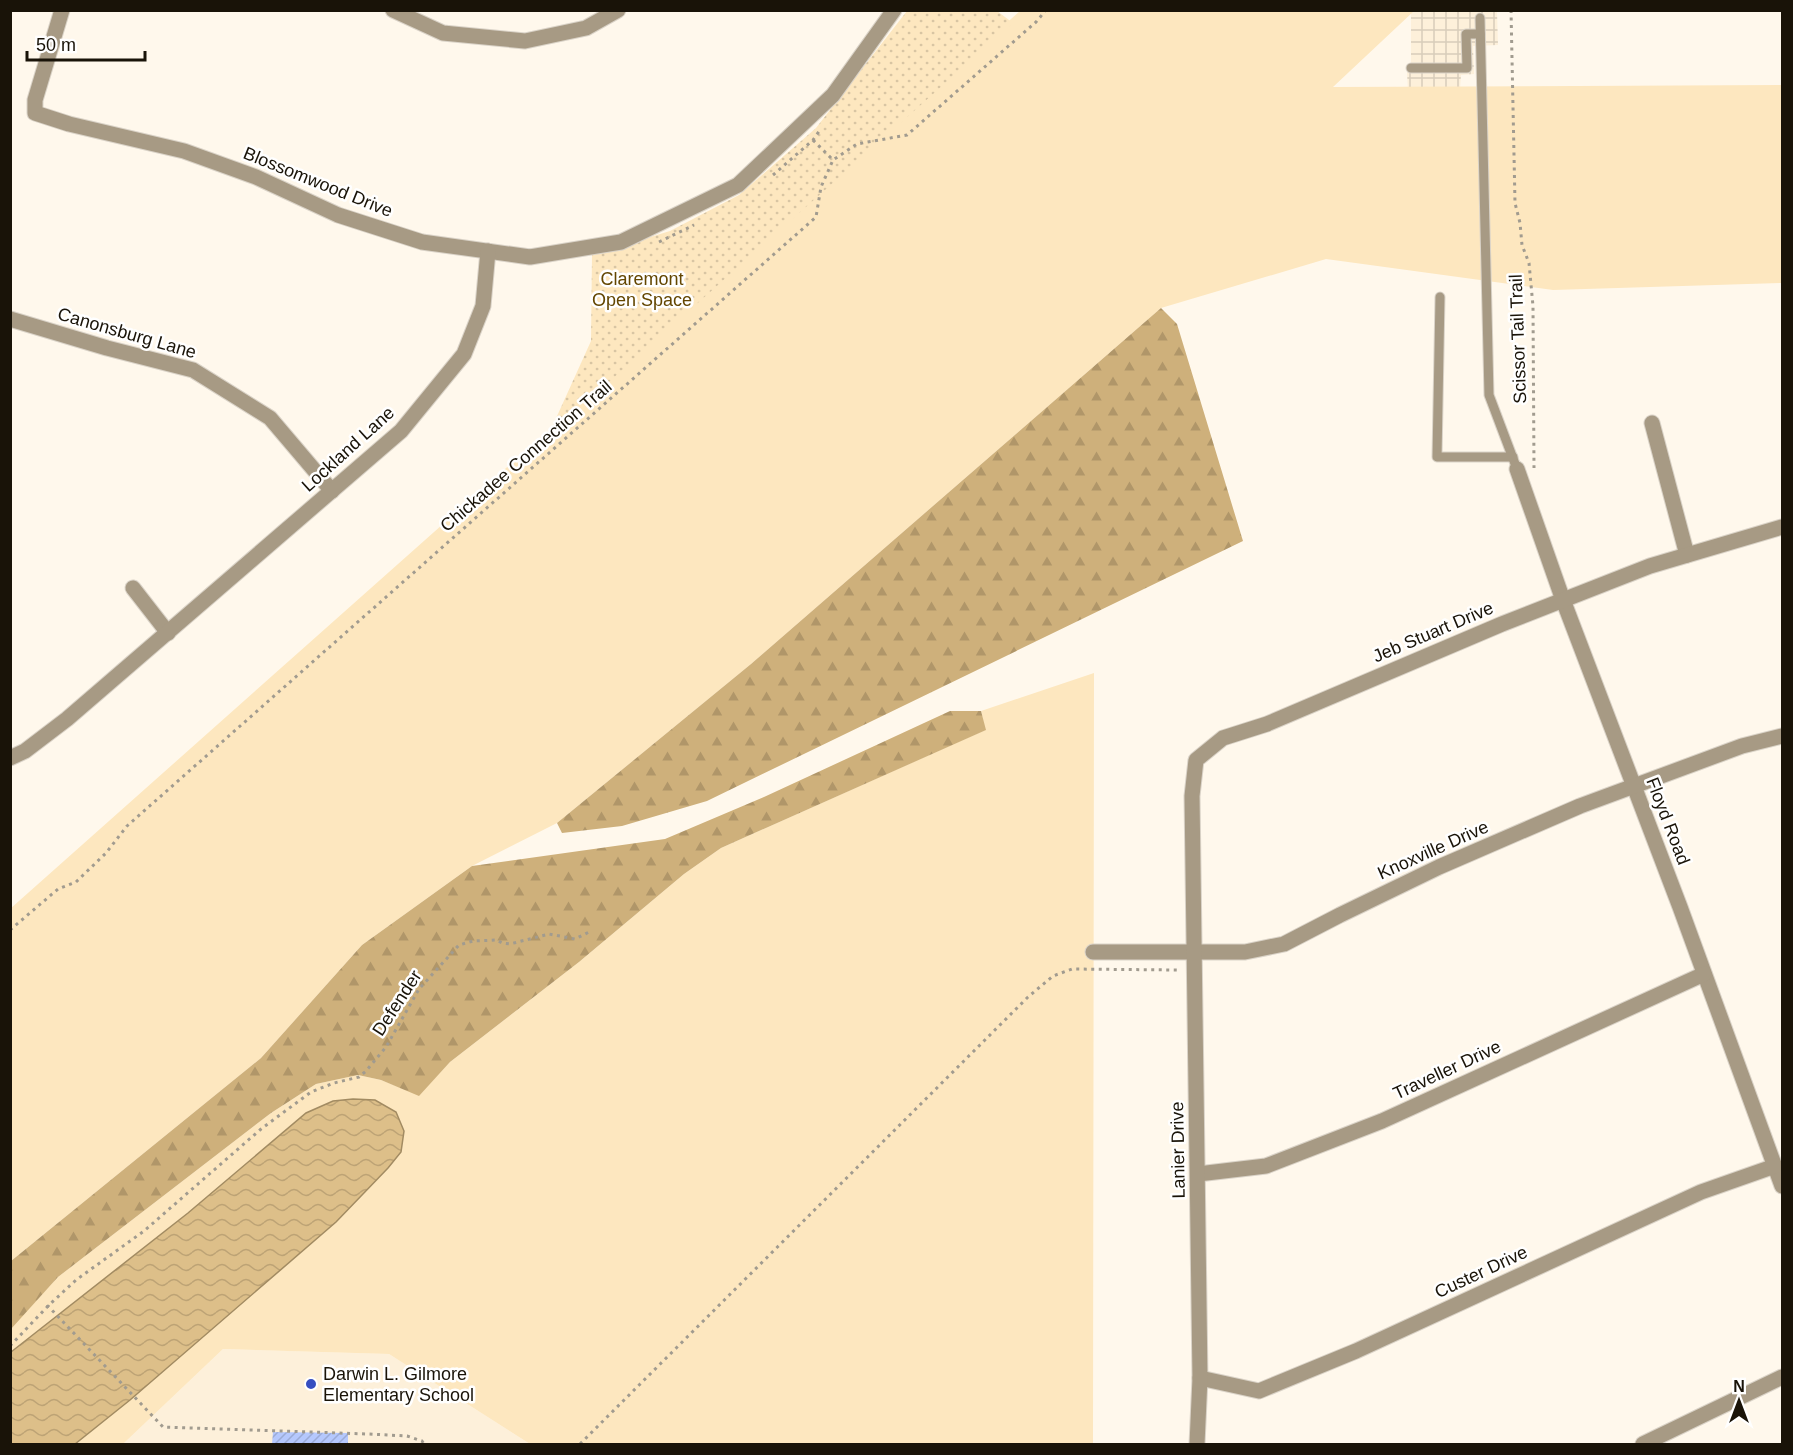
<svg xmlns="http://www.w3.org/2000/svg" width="1793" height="1455" font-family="Helvetica,sans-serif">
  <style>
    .built { fill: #fdf0da }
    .industrial { fill: url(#industrial-grid) }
    .grass { fill: #fde7bf }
    .forest { fill: url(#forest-firs) }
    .park { fill: url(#park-dots) }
    .water { fill: url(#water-waves); stroke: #a28b62; stroke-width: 1.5 }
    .building { fill: url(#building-hatch) }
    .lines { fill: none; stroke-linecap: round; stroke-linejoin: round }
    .lane-casing { stroke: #dad3c8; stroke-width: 11 }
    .street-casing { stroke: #dad3c8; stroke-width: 17 }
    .path { stroke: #a19b8f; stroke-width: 3; stroke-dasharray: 3 4.5; stroke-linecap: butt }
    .lane { stroke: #a79a84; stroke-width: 9 }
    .street { stroke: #a79a84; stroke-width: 15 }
    .poi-dot { fill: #364ec0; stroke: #fff; stroke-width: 2 }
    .labels { text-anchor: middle; stroke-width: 5; stroke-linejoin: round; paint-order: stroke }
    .street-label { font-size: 18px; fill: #191308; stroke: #fff }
    .park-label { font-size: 18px; fill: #634600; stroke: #fff }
    .poi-label { font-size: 18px; fill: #191308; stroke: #fff; text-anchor: start }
  </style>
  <defs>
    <pattern id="industrial-grid" width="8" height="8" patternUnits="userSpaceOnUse" patternTransform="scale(1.5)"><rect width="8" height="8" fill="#fdf0da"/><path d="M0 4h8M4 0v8" fill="none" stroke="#d8cdba"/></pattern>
    <pattern id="forest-firs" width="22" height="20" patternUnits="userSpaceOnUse" patternTransform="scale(1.5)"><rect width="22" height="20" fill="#ceb07b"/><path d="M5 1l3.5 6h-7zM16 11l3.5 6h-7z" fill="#b09669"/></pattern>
    <pattern id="park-dots" width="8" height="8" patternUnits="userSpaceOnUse" patternTransform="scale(1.5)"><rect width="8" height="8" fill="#fde7bf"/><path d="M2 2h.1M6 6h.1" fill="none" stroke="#d8c5a3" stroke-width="1.8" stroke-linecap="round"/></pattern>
    <pattern id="water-waves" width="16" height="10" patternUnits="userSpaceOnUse" patternTransform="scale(1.5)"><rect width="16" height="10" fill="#ddbf89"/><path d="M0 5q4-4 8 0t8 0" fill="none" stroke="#bda375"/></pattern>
    <pattern id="building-hatch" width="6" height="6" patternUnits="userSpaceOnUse" patternTransform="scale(1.5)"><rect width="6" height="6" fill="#b5c8fd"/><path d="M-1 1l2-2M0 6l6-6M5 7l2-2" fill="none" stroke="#9babd7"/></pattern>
  </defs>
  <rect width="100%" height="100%" fill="#fff8ec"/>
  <polygon class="built" points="223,1349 389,1354 530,1444 123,1444"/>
  <polygon class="industrial" points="1497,11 1498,45 1473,46 1474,74 1461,75 1460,89 1408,91 1407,72 1411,71 1411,12"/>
  <g class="grass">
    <polygon points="1020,11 1414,11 1333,87 1782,85 1782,283 1553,290 1326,259 1161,308 751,664 557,823 472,866 362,945 261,1058 11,1261 10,909"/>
    <polygon points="1094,673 1093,1444 530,1444 389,1354 223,1349 123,1444 11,1444 10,1329 58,1277 271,1113 316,1084 358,1075 381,1080 419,1095 450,1062 579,962 684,874 721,848 985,730 981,711"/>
  </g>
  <g class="forest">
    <polygon points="1161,308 1177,324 1243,541 707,801 622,826 562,833 557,823 751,664"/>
    <polygon points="950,711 981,711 986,730 721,848 684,874 579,962 450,1062 419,1096 381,1080 358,1075 316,1084 271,1113 58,1277 11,1329 11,1261 261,1058 362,945 472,866 665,839 764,797"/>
  </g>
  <polygon class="park" points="907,11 997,11 1013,23 548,436 591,341 592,255 670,231 739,195 816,128"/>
  <polygon class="water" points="353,1099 375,1100 396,1112 404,1131 401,1152 388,1168 336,1222 130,1400 75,1444 11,1444 11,1352 188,1213 306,1113 333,1101"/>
  <polygon class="building" points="273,1432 348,1433 348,1444 272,1444"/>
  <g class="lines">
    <g class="lane-casing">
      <g id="lane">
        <polyline points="1480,18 1489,395 1517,469"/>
        <polyline points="1411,68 1467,68 1466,34 1480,34"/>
        <polyline points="1440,297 1437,457 1513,457"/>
      </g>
    </g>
    <g class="street-casing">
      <g id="street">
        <polyline points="62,10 35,100 35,113 69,124 184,151 256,177 338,215 422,242 530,257 621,242 738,185 833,95 894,10"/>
        <polyline points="393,10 443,33 525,41 586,28 618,10"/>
        <polyline points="10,319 107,348 193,370 270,418 332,491"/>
        <polyline points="1652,423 1687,555"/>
        <polyline points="1517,469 1563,600 1680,907 1782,1186"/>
        <polyline points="133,588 168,633"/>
        <polyline points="10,758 25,751 67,719 401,431 464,354 483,306 488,251"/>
        <polyline points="1093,952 1245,952 1284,944 1340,915 1439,867 1580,806 1742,746 1782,736"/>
        <polyline points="1198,1174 1266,1166 1382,1121 1704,974"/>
        <polyline points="1200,1378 1259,1391 1356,1351 1701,1192 1775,1166"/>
        <polyline points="1197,1444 1200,1378 1192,796 1196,760 1223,738 1267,724 1502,624 1650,566 1782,527"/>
        <polyline points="1643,1444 1782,1377"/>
      </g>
    </g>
    <g class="path">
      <polyline points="1511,10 1515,203 1520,223 1522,245 1529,263 1533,306 1534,468"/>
      <polyline points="813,140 833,160"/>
      <polyline points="773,175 813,140 820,130"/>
      <polyline points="659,242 694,225"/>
      <polyline points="10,930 58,889 76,882 106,853 127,826 816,217 821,187 833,160 857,144 907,135 1036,22 1046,10"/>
      <polyline points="47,1307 48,1306 163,1427 368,1434 407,1436 422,1441 424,1444"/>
      <polyline points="10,1346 48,1306 76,1280 144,1231 261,1129 311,1092 334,1083 359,1077 366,1071 386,1047 419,989 459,945 473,941 497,940 502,943 510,944 549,934 575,939 589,932"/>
      <polyline points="580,1444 1028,997 1053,976 1072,969 1179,970"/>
    </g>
    <use href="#lane" class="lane"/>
    <use href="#street" class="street"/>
  </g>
  <circle class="poi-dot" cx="311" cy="1384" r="6"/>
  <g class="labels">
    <g class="street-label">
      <text transform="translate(318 182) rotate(22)" y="6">Blossomwood Drive</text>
      <text transform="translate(127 333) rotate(16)" y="6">Canonsburg Lane</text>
      <text transform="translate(1518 339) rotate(-92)" y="6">Scissor Tail Trail</text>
      <text transform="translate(348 449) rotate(-42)" y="6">Lockland Lane</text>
      <text transform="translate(526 456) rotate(-41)" y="6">Chickadee Connection Trail</text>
      <text transform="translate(1433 632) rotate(-23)" y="6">Jeb Stuart Drive</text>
      <text transform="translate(1668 821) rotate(69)" y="6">Floyd Road</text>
      <text transform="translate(1433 850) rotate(-24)" y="6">Knoxville Drive</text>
      <text transform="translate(397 1003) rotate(-57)" y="6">Defender</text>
      <text transform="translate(1447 1070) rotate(-25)" y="6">Traveller Drive</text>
      <text transform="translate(1178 1150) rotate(-91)" y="6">Lanier Drive</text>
      <text transform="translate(1481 1272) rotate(-25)" y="6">Custer Drive</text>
    </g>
    <g class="park-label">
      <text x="642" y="285">Claremont<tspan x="642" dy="21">Open Space</tspan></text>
    </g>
    <g class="poi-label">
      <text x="323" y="1380">Darwin L. Gilmore<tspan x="323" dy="21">Elementary School</tspan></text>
    </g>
  </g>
  <rect width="1793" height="1455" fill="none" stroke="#191308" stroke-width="24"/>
  <g transform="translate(1739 1401)" stroke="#ffffff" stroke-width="4.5" paint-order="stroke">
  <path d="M0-4.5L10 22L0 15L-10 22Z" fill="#191308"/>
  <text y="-9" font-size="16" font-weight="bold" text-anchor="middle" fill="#191308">N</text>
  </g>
  <path d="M27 51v9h118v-9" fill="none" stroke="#191308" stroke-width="3"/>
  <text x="36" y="51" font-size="18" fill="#191308" stroke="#ffffff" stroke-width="4.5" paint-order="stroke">50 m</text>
</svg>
